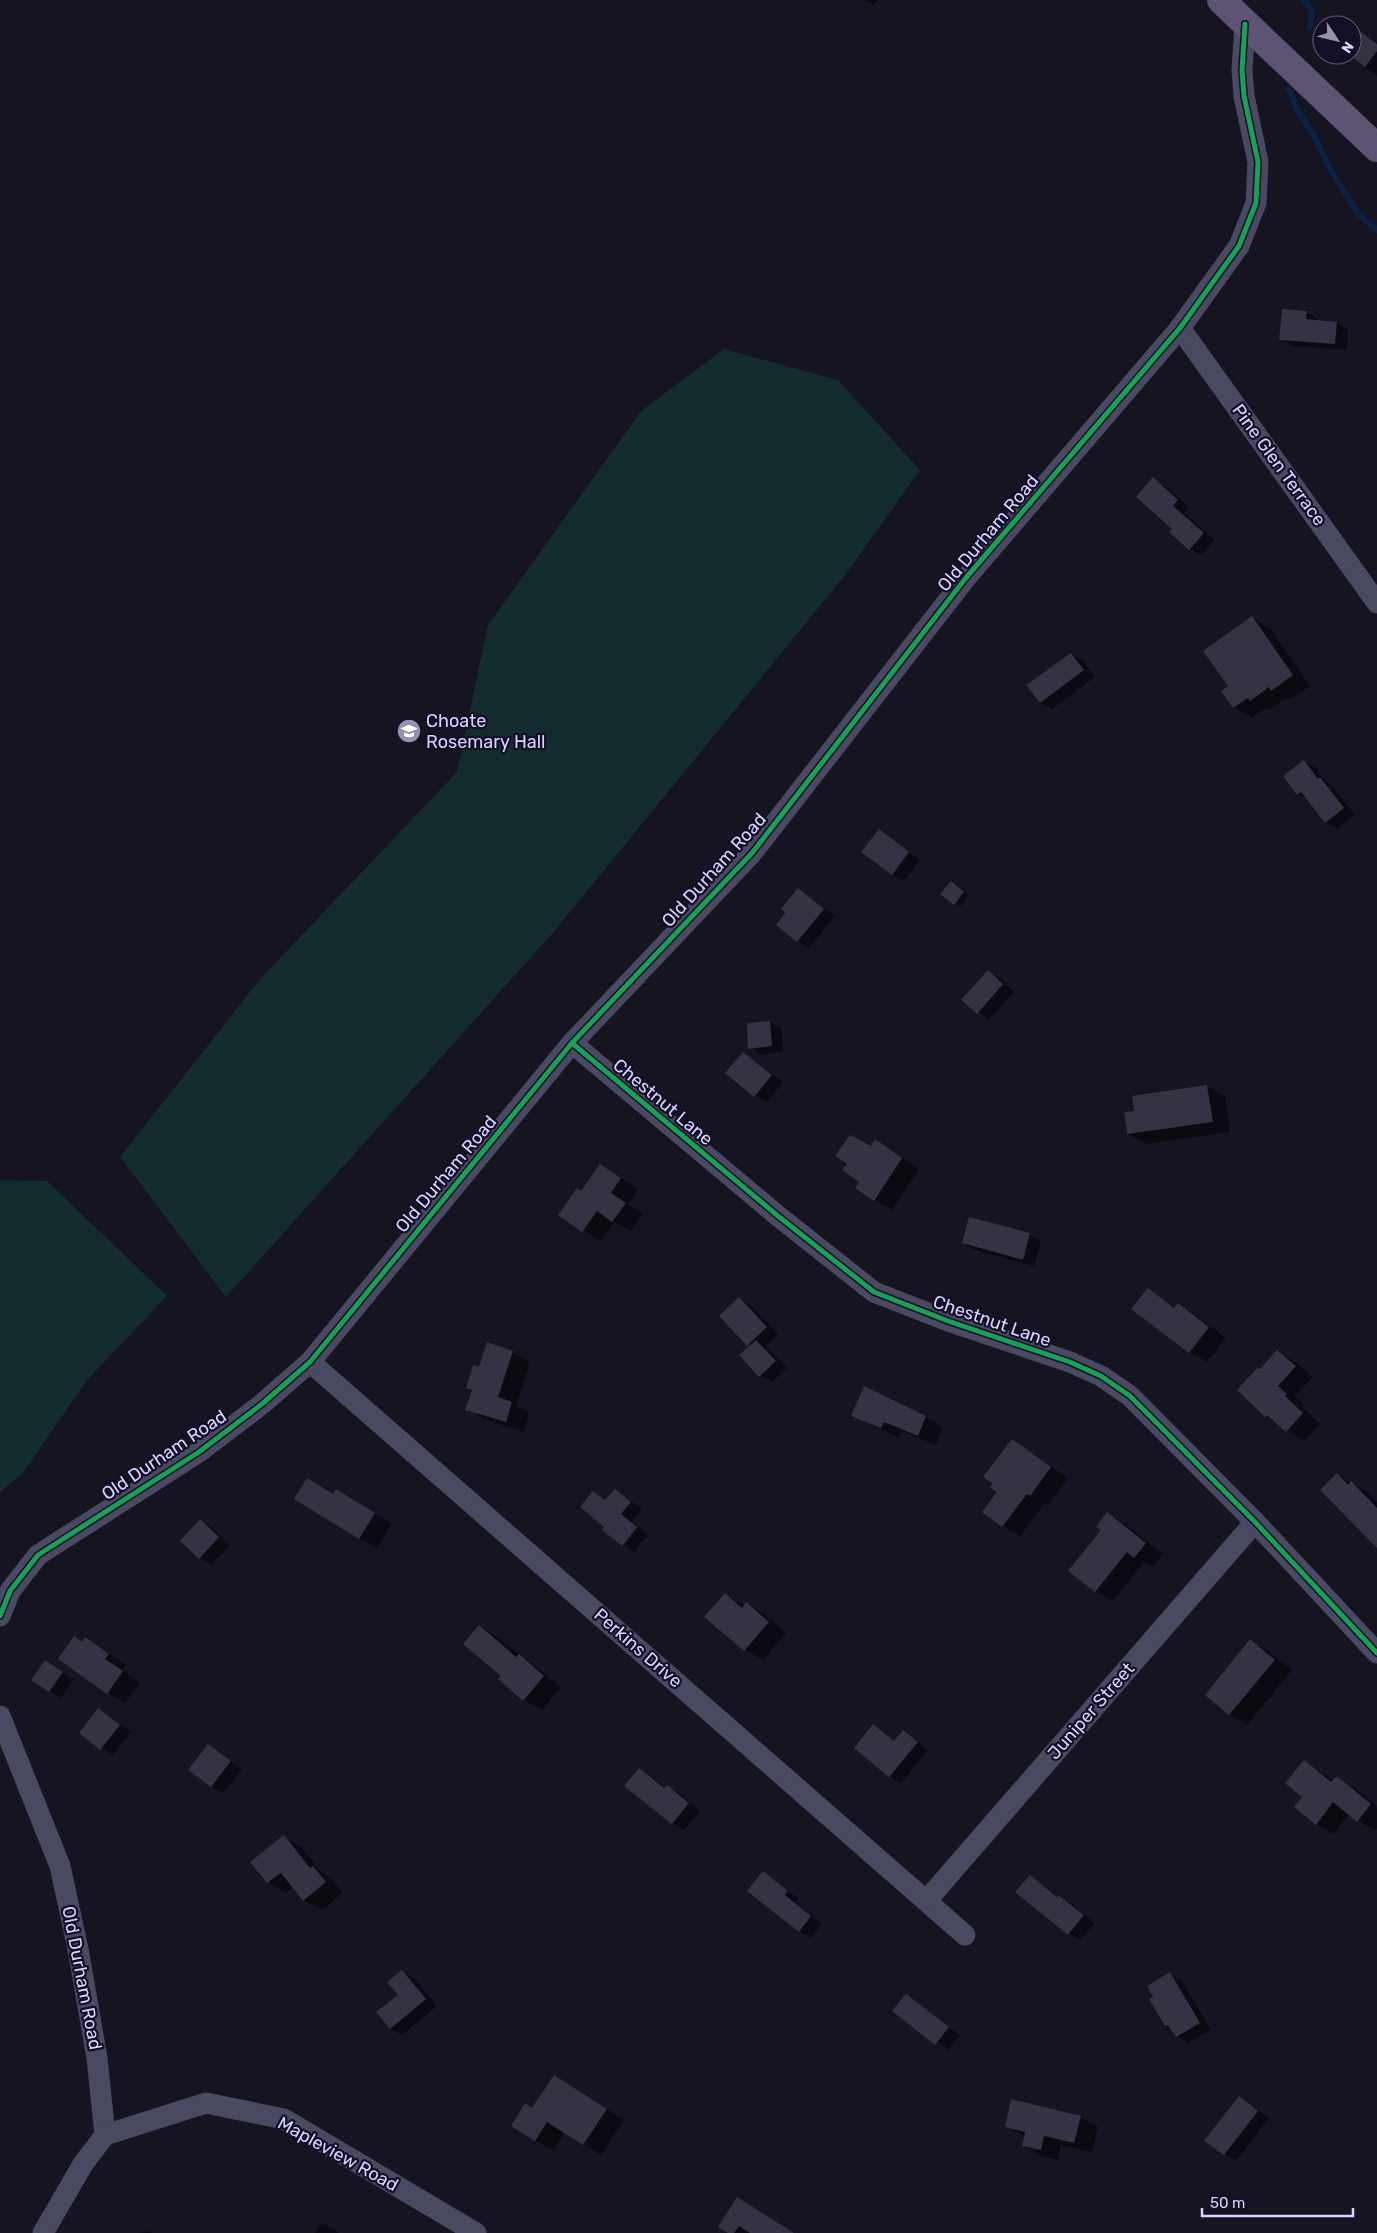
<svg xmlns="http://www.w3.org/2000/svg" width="1377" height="2233" font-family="Rubik,sans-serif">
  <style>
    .green { fill: #132c2d }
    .shadow { fill: #0007 }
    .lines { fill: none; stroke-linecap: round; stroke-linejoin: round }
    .stream { stroke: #0d2144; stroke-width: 6 }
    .building { fill: #343243 }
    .minor { stroke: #4a4962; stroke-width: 21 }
    .major { stroke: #5e5373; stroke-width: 28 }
    .cycleway-casing { stroke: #130f26; stroke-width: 8 }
    .cycleway { stroke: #1a9f57; stroke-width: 5 }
    .labels { text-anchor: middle; stroke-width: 4.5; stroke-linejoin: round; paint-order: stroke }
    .street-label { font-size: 18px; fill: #d9d4ff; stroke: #130f26 }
    .poi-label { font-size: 18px; fill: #d9d4ff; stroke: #130f26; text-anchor: start }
  </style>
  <rect width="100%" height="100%" fill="#161421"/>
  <g class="green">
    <polygon points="724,349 838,380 920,470 846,574 552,934 226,1297 120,1157 261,978 457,772 488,625 641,411"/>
    <polygon points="0,1180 47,1181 167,1296 87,1380 23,1473 0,1492"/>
  </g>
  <g class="shadow">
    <polygon points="864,0 878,0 873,5"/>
    <polygon points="1357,29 1377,43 1377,76 1350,55 1352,36"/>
    <polygon points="1306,312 1318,319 1318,322 1337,323 1348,330 1347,350 1292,346 1281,339"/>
    <polygon points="1153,479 1165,486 1189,507 1184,513 1215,540 1201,555 1190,549 1173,529"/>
    <polygon points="1252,618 1270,628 1310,686 1290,700 1286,698 1269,710 1265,708 1252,718 1234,707 1223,692 1230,686"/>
    <polygon points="1071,654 1083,661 1095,677 1052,709 1040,703 1027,686"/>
    <polygon points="1304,762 1316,768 1326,782 1332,785 1355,815 1337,829 1326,822 1310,801 1298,794"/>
    <polygon points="879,831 920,860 904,881 892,874"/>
    <polygon points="951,882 969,896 960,907 955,904"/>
    <polygon points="798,890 835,916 809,948 797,941 787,913"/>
    <polygon points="988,972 1000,978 1014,992 989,1020 963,1000"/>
    <polygon points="770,1022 782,1029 783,1052 761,1055 749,1048"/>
    <polygon points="743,1053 783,1082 767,1102 755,1096"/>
    <polygon points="1207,1086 1225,1096 1230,1132 1146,1144 1128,1134 1135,1112 1133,1097"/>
    <polygon points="876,1141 919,1169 892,1210 875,1200 861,1182 871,1148"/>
    <polygon points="601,1165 638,1189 628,1204 643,1214 631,1231 615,1222 601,1241 560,1215 582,1192"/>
    <polygon points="1029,1234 1041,1241 1034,1266 975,1250 963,1243"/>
    <polygon points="1148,1290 1176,1308 1178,1304 1196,1315 1226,1338 1207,1362 1190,1352"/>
    <polygon points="739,1299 751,1305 778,1334 766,1346 787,1368 772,1382 760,1376 751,1346 721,1316"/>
    <polygon points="1278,1351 1295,1362 1313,1377 1295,1396 1304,1405 1302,1407 1320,1424 1304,1441 1266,1416 1261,1370"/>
    <polygon points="512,1352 530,1362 516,1406 529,1413 524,1432 484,1419 467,1409 473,1391 467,1388 479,1369"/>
    <polygon points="853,1415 925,1417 943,1427 936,1445 902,1431 899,1438"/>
    <polygon points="1012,1440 1068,1478 1048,1505 1045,1503 1020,1536 1002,1526 999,1492"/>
    <polygon points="1337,1475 1369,1493 1377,1502 1377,1545"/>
    <polygon points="615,1490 642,1509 632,1521 637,1525 622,1544 606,1527 593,1492 607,1501"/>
    <polygon points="334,1495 354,1501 392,1524 377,1548 359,1538"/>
    <polygon points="1108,1514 1125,1524 1163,1554 1153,1567 1144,1562 1113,1601 1095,1591 1102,1530"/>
    <polygon points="200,1521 212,1527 230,1545 211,1565 200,1558"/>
    <polygon points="639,1527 648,1534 634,1552 624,1545"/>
    <polygon points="725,1595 745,1606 747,1604 764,1614 786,1633 763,1660 745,1650 706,1617"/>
    <polygon points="479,1627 497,1637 561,1687 542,1710 524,1700 500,1679 503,1676"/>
    <polygon points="85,1638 126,1665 122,1670 140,1683 125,1703 108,1693 82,1643"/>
    <polygon points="1251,1641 1268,1651 1292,1670 1247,1725 1230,1714 1206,1695"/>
    <polygon points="57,1668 73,1680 61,1698 49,1691"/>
    <polygon points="99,1710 131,1732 113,1755 81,1733"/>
    <polygon points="874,1726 895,1741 903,1732 928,1750 901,1783 889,1776"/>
    <polygon points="208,1745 242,1769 223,1793 211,1786"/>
    <polygon points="1304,1762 1334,1781 1337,1778 1355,1788 1377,1806 1377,1828 1375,1831 1349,1814 1334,1834 1316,1824 1304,1797"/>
    <polygon points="639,1769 666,1788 667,1787 679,1793 700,1811 684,1830 672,1823"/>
    <polygon points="284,1837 301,1847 321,1872 331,1878 343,1893 322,1910 304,1900 293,1887 286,1893 268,1882 252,1862"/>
    <polygon points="763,1873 799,1899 796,1903 822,1924 811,1938 799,1931"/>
    <polygon points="1030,1876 1058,1897 1070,1903 1095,1923 1080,1940 1068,1934"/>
    <polygon points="402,1972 414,1978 437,2006 402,2035 390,2028 399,1995"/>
    <polygon points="1170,1974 1182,1981 1211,2030 1188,2043 1177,2036 1173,2030 1166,2026 1155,1997"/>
    <polygon points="906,1995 960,2035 948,2050 894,2011"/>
    <polygon points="572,2087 624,2120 601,2155 565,2132 553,2151 535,2140 533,2109"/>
    <polygon points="1239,2098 1269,2118 1236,2161 1224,2154"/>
    <polygon points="1080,2117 1098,2127 1092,2152 1061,2145 1058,2160 1041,2156 1023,2145 1025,2137 1006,2126"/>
    <polygon points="749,2205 793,2233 730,2233"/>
    <polygon points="322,2223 334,2229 339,2233 315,2233"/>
    <polygon points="149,2231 152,2233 138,2233"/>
  </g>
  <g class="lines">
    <g class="stream">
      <polyline points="1304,0 1312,11 1310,28"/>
      <polyline points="1289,89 1297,110 1314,136 1329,167 1359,215 1377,230"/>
    </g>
  </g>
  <g class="building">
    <polygon points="1352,25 1377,44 1377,51 1365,67 1352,57"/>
    <polygon points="1282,309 1307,311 1306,319 1337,322 1335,344 1279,340"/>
    <polygon points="1153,477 1178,500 1173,506 1204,533 1189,550 1169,532 1172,529 1136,497"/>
    <polygon points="1252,616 1293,675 1271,691 1269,687 1250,701 1248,698 1233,708 1221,691 1228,686 1203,651"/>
    <polygon points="1071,653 1084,670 1040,703 1026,685"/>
    <polygon points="1304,760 1318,779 1320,777 1344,808 1325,823 1301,792 1297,795 1283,776"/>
    <polygon points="879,829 909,852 892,875 861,852"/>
    <polygon points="951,881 964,892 954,905 940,894"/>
    <polygon points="798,888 824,909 797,942 776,925 785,913 781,909"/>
    <polygon points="988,970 1003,984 977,1014 961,1000"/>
    <polygon points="770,1021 772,1046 748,1049 747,1023"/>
    <polygon points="743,1052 772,1075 754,1097 725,1073"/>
    <polygon points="1207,1085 1213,1122 1127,1134 1124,1112 1134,1111 1132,1096"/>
    <polygon points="850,1135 871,1146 875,1139 902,1158 874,1201 855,1188 859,1182 842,1170 847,1164 835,1156"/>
    <polygon points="600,1164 621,1178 611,1193 626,1203 612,1222 597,1211 582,1232 558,1215 577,1188 581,1191"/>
    <polygon points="969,1217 1030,1233 1023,1260 962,1243"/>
    <polygon points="1148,1288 1174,1308 1178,1303 1209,1327 1189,1353 1131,1309"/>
    <polygon points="739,1297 767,1327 747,1346 719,1316"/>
    <polygon points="756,1340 776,1361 759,1377 739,1355"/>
    <polygon points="487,1342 513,1351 498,1397 512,1402 506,1422 465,1410 472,1390 466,1388 473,1365 479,1367"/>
    <polygon points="1277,1350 1296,1366 1278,1386 1287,1394 1285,1396 1303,1413 1286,1432 1268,1416 1265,1417 1237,1390 1257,1368 1260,1369"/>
    <polygon points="864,1386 926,1416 918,1436 884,1422 881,1428 851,1416"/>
    <polygon points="1012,1439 1051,1467 1030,1496 1027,1494 1002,1527 982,1512 997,1492 990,1487 992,1483 983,1477"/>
    <polygon points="1337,1473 1348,1485 1351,1481 1377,1508 1377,1548 1320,1490"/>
    <polygon points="307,1478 333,1494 336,1489 375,1513 359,1539 294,1499"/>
    <polygon points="615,1489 631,1502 621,1514 637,1527 622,1546 602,1530 604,1527 580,1507 593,1491 605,1500"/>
    <polygon points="1107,1512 1146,1543 1134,1558 1127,1552 1095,1592 1068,1571 1101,1530 1096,1527"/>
    <polygon points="200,1519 219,1537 199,1559 180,1541"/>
    <polygon points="725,1593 742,1608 746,1602 769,1622 744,1651 704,1617"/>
    <polygon points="479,1625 516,1657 519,1654 544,1676 523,1701 498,1679 501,1676 463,1644"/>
    <polygon points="74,1636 82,1642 85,1637 109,1654 105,1659 123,1671 107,1694 58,1659"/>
    <polygon points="1250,1639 1275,1660 1229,1715 1205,1695"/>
    <polygon points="45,1660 63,1672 49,1692 31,1680"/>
    <polygon points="98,1708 120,1725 100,1750 79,1733"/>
    <polygon points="873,1724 894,1741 903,1730 918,1742 889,1777 854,1748"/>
    <polygon points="208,1744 231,1761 211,1787 188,1770"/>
    <polygon points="1304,1760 1331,1782 1337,1776 1371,1804 1357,1822 1333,1802 1316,1825 1294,1807 1302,1797 1285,1783"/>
    <polygon points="639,1768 664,1788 667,1785 689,1803 672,1824 624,1786"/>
    <polygon points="284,1835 310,1868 313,1866 326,1882 303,1901 281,1873 267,1883 250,1862"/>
    <polygon points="763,1871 788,1891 785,1895 811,1916 799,1932 747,1891"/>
    <polygon points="1030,1875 1057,1897 1058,1895 1084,1915 1068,1935 1015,1892"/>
    <polygon points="402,1970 426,1999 390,2029 376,2012 398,1995 387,1982"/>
    <polygon points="1170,1972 1200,2023 1176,2037 1168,2025 1165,2026 1149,1999 1153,1997 1147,1986"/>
    <polygon points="906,1994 949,2027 935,2045 892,2011"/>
    <polygon points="554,2075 607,2109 583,2145 547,2122 535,2141 511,2126 525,2103 532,2108"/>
    <polygon points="1239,2096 1258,2111 1224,2155 1204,2141"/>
    <polygon points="1011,2099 1081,2116 1074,2143 1044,2136 1041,2150 1022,2146 1025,2132 1005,2127"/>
    <polygon points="737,2197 794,2233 750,2233 739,2226 734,2233 728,2233 718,2227"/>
  </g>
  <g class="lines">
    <g class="minor">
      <polyline points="1180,328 1377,603"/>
      <polyline points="572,1043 778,1216 874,1292 948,1321 1070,1362 1101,1376 1130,1396 1255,1522 1377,1653"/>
      <polyline points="310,1362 965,1935"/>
      <polyline points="0,1616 10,1591 38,1555 199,1452 262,1404 310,1362 572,1043 752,853 965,579 1180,328 1239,246 1256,203 1258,162 1244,96 1242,70 1245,24"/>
      <polyline points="0,1716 60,1866 78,1949 97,2058 105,2135 83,2164 43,2233"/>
      <polyline points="927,1900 1255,1522"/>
      <polyline points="105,2135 206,2103 284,2119 476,2233"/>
    </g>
    <polyline class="major" points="1221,0 1377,148"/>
    <g class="cycleway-casing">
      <g id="cycleway">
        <polyline points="572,1043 778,1216 874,1292 948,1321 1070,1362 1101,1376 1130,1396 1255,1522 1377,1653"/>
        <polyline points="0,1616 10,1591 38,1555 199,1452 262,1404 310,1362 572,1043 752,853 965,579 1180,328 1239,246 1256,203 1258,162 1244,96 1242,70 1245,24"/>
      </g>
    </g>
    <use href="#cycleway" class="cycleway"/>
  </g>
  <defs>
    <g id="university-disc" transform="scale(1.25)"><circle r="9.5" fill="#9591b1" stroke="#130f26"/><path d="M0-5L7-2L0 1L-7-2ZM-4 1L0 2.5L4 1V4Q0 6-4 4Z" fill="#fff"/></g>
  </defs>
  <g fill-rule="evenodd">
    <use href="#university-disc" x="409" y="731"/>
  </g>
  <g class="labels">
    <g class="street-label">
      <text transform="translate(1279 465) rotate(54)" y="6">Pine Glen Terrace</text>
      <text transform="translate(988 533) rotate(-50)" y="6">Old Durham Road</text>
      <text transform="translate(714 870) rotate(-48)" y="6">Old Durham Road</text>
      <text transform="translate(663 1102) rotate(40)" y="6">Chestnut Lane</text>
      <text transform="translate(446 1174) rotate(-50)" y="6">Old Durham Road</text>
      <text transform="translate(992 1321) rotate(19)" y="6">Chestnut Lane</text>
      <text transform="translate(164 1455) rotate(-34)" y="6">Old Durham Road</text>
      <text transform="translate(638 1648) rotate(41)" y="6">Perkins Drive</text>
      <text transform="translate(1091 1711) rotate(-49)" y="6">Juniper Street</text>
      <text transform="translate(82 1978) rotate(79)" y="6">Old Durham Road</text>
      <text transform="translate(338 2154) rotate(29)" y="6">Mapleview Road</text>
    </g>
    <g class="poi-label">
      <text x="426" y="727">Choate<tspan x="426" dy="21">Rosemary Hall</tspan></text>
    </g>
  </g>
  <g transform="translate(1337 40) rotate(125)"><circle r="24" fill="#130f26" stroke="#625e7d"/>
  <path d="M0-4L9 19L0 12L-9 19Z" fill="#9591b1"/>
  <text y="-8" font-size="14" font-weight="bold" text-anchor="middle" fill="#d9d4ff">N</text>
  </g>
  <path d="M1202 2208v8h151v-8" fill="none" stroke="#d9d4ff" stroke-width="2.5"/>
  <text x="1210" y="2208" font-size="15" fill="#d9d4ff" stroke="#130f26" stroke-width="4" paint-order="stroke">50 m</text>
</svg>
